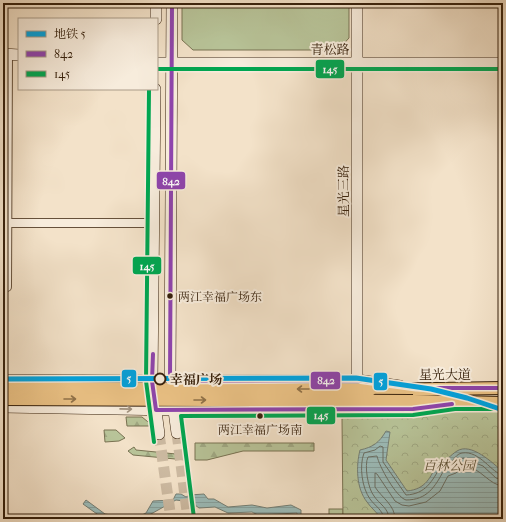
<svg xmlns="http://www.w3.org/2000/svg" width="506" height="522" font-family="'IM FELL French Canon','Noto Serif SC',serif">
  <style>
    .grass { fill: #b8c499; stroke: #787252 }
    .forest { fill: url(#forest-firs); stroke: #787252 }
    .park { fill: url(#park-crowns); stroke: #787252 }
    .water { fill: url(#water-rules); stroke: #747f75 }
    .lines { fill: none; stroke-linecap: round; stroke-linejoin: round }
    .shore { stroke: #6a6f64; stroke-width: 1 }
    .secondary-tunnel { stroke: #cdbba3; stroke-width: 11; stroke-dasharray: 11 5.5; stroke-linecap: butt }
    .street-casing { stroke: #66513b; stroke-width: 10 }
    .secondary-casing { stroke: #37210c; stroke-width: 12 }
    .primary-casing { stroke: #37210c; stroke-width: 14 }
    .street { stroke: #f7ecdc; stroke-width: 8 }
    .secondary { stroke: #f7ecdc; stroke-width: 11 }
    .primary { stroke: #eac184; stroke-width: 12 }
    .primary-bridge-casing { stroke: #37210c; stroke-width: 14; stroke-linecap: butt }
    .primary-bridge { stroke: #eac184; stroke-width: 12 }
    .bus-1-casing { stroke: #f7ecdc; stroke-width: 7 }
    .bus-2-casing { stroke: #f7ecdc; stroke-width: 7 }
    .bus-1 { stroke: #8e44ad; stroke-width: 4 }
    .bus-2 { stroke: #00a651; stroke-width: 4 }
    .metro-1-casing { stroke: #f7ecdc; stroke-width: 8 }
    .metro-1 { stroke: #00a3e0; stroke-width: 5 }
    .oneway { stroke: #907148 }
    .oneway2 { stroke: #a1917e }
    .bus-dot { fill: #37210c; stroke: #f7ecdc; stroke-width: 1.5 }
    .stop-dot { fill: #f7ecdc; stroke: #37210c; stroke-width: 2 }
    .labels { text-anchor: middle; stroke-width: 4; stroke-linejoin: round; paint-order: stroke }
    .bus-label { font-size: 12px; fill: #37210c; stroke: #f7ecdc; text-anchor: start }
    .street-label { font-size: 13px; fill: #37210c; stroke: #f7ecdc }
    .stop-label { font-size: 13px; font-weight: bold; fill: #37210c; stroke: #f7ecdc; text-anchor: start }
    .park-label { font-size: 13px; font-style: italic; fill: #5e5236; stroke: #f7ecdc }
    .line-badge { stroke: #f7ecdc; stroke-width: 1.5 }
    .badge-label { font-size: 11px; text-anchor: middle; font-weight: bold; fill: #fff }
  </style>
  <defs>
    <pattern id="forest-firs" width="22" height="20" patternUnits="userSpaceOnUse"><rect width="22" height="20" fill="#b8c499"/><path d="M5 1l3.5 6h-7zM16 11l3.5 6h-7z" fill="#9fa883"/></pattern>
    <pattern id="park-crowns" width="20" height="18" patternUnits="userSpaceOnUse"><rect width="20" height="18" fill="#b8c499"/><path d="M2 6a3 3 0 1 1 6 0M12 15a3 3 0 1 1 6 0" fill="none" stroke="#9fa883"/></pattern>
    <pattern id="water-rules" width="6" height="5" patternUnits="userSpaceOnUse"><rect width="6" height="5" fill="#9cbdbb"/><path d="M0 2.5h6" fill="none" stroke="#87a2a0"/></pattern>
  </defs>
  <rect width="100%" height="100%" fill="#f3e2c9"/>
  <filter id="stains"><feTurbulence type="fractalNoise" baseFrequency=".005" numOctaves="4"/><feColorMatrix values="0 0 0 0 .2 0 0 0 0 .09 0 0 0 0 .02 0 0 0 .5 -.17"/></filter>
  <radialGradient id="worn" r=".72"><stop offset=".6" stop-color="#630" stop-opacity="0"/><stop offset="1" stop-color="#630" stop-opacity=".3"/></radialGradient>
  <polygon class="grass" points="182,3 349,3 349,38 338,50 193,50 182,40"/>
  <g class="forest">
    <polygon points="126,417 142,417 153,426 127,426"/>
    <polygon points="104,430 116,430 125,438 119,441 105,442"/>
    <polygon points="195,443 314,443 314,451 243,451 207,460 195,460"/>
    <polygon points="134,447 136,450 186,455 186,460 133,455 128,451"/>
    <rect x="329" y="509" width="14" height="10"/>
  </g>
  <polygon class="park" points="459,409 503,409 503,519 343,519 342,418 411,418"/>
  <g class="water">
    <path d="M386,431L390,432L386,460L407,491C426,489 430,478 438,462C449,460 449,456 457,451C471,442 493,463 503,472V519H381C377,512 371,508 367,502C356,488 356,466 360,450C373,447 379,443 386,431Z"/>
    <polygon points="176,494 181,494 186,497 190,495 204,494 208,499 214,499 228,507 252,505 267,508 291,505 301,510 301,519 297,519 297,513 258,515 252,512 228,513 215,507 199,508 191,502 176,500 142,519 104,519 83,504 86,500 105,514 111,515 142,515 146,513 153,501 173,500"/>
  </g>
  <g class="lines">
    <g class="shore">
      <path d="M384,519C383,510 375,506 370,499C362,488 359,466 364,453L375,450L380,446L383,447V462L406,495C426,494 432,481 441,466C444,465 448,465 450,463C454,460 456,454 462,453C480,450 492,474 503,475"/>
      <path d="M389,519C389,508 379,504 374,496C368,489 364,465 368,457L377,456C379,466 396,497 406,500C427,500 435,487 444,470L452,468L463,458L483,466L496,478L503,480"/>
      <path d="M395,519C395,505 382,498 375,487V473L377,474L395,501L402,505L409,506L426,502L440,491L448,476L456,473L464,465C482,469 489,485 503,486"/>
    </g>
    <g class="secondary-tunnel">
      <polyline points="177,433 188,519"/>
      <polyline points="159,434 171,519"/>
    </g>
    <g class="street-casing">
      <g id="street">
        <polyline points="4,223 154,223"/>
        <polyline points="7,287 8,54"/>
      </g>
    </g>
    <g class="secondary-casing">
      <g id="secondary">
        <polyline points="172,3 170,381 177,433"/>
        <polyline points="156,19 156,3"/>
        <polyline points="3,54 19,55"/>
        <polyline points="157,63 503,63"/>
        <polyline points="155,89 152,381 159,434"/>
        <polyline points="3,380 170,381 357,380 400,386"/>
        <polyline points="357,380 357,3"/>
        <polyline points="3,407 174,410 413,409 440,405"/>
      </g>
    </g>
    <g class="primary-casing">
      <g id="primary">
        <polyline points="370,390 503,388"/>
        <polyline points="413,401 503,403"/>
      </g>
    </g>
    <use href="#street" class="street"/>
    <use href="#secondary" class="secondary"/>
    <use href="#primary" class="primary"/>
    <g class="primary-bridge-casing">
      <g id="primary-bridge">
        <polyline points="3,388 370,390"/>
        <polyline points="3,399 413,401"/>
      </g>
    </g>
    <use href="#primary-bridge" class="primary-bridge"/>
    <g class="bus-1-casing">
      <g id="bus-1">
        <polyline points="172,3 170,381 357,380 416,388 503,388"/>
        <polyline points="153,354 152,381 156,410 413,409 452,404"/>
      </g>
    </g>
    <g class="bus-2-casing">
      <g id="bus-2">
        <polyline points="157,69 503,69"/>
        <polyline points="149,89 146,381 154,442"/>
        <polyline points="194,518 181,416 413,415 455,409 503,409"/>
      </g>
    </g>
    <use href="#bus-1" class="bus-1"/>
    <use href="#bus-2" class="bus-2"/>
    <g class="metro-1-casing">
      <polyline id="metro-1" points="3,379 356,378 431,389 467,398 503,410"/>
    </g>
    <use href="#metro-1" class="metro-1"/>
  </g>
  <defs><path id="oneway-shaft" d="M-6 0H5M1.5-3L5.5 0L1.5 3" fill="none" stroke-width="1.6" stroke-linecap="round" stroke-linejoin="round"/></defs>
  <g class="oneway">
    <use href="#oneway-shaft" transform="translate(303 389) rotate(-180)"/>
    <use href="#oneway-shaft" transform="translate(70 399)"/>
    <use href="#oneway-shaft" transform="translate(200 400)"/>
  </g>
  <use class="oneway2" href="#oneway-shaft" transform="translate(126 409) rotate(1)"/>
  <g class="bus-dot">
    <circle cx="170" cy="296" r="3.5"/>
    <circle cx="260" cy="416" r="3.5"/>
  </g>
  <circle class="stop-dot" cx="160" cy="379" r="5.5"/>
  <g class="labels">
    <g class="bus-label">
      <text x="178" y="301">两江幸福广场东</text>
      <text x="260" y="434" text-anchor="middle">两江幸福广场南</text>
    </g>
    <g class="street-label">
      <text x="330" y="54">青松路</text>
      <text transform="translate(343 191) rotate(-90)" y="5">星光三路</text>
      <text x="445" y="379">星光大道</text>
    </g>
    <g class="stop-label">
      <text x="170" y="384">幸福广场</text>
    </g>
    <g class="park-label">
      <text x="449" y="470">百林公园</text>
    </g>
  </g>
  <g class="line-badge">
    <rect x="315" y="59" width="30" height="20" rx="4" fill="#00a651"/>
    <rect x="156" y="171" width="30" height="19" rx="4" fill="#8e44ad"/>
    <rect x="132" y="256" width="30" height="19" rx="4" fill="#00a651"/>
    <rect x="121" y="369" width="16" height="19" rx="4" fill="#00a3e0"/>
    <rect x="310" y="371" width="31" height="19" rx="4" fill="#8e44ad"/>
    <rect x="373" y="372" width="15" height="19" rx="4" fill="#00a3e0"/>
    <rect x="306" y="406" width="30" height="19" rx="4" fill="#00a651"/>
  </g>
  <g class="badge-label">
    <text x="330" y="73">145</text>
    <text x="171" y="185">842</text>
    <text x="147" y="270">145</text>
    <text x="129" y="382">5</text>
    <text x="326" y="384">842</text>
    <text x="381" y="385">5</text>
    <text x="321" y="419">145</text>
  </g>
  <rect width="506" height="522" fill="none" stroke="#f3e2c9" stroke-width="16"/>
  <rect x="4" y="4" width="498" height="514" fill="none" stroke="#37210c" stroke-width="2"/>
  <rect x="8" y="8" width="490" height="506" fill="none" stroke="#37210c"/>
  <rect x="18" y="18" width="140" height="72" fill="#f7ecdc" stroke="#aa9b89"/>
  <rect x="26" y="31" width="20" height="6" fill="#00a3e0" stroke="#aa9b89"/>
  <text x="54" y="38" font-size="12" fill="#37210c">地铁 5</text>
  <rect x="26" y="51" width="20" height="6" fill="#8e44ad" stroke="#aa9b89"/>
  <text x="54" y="58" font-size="12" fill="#37210c">842</text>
  <rect x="26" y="71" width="20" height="6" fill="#00a651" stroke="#aa9b89"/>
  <text x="54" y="78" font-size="12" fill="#37210c">145</text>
  <rect width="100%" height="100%" filter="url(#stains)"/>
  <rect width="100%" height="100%" fill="url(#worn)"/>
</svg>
